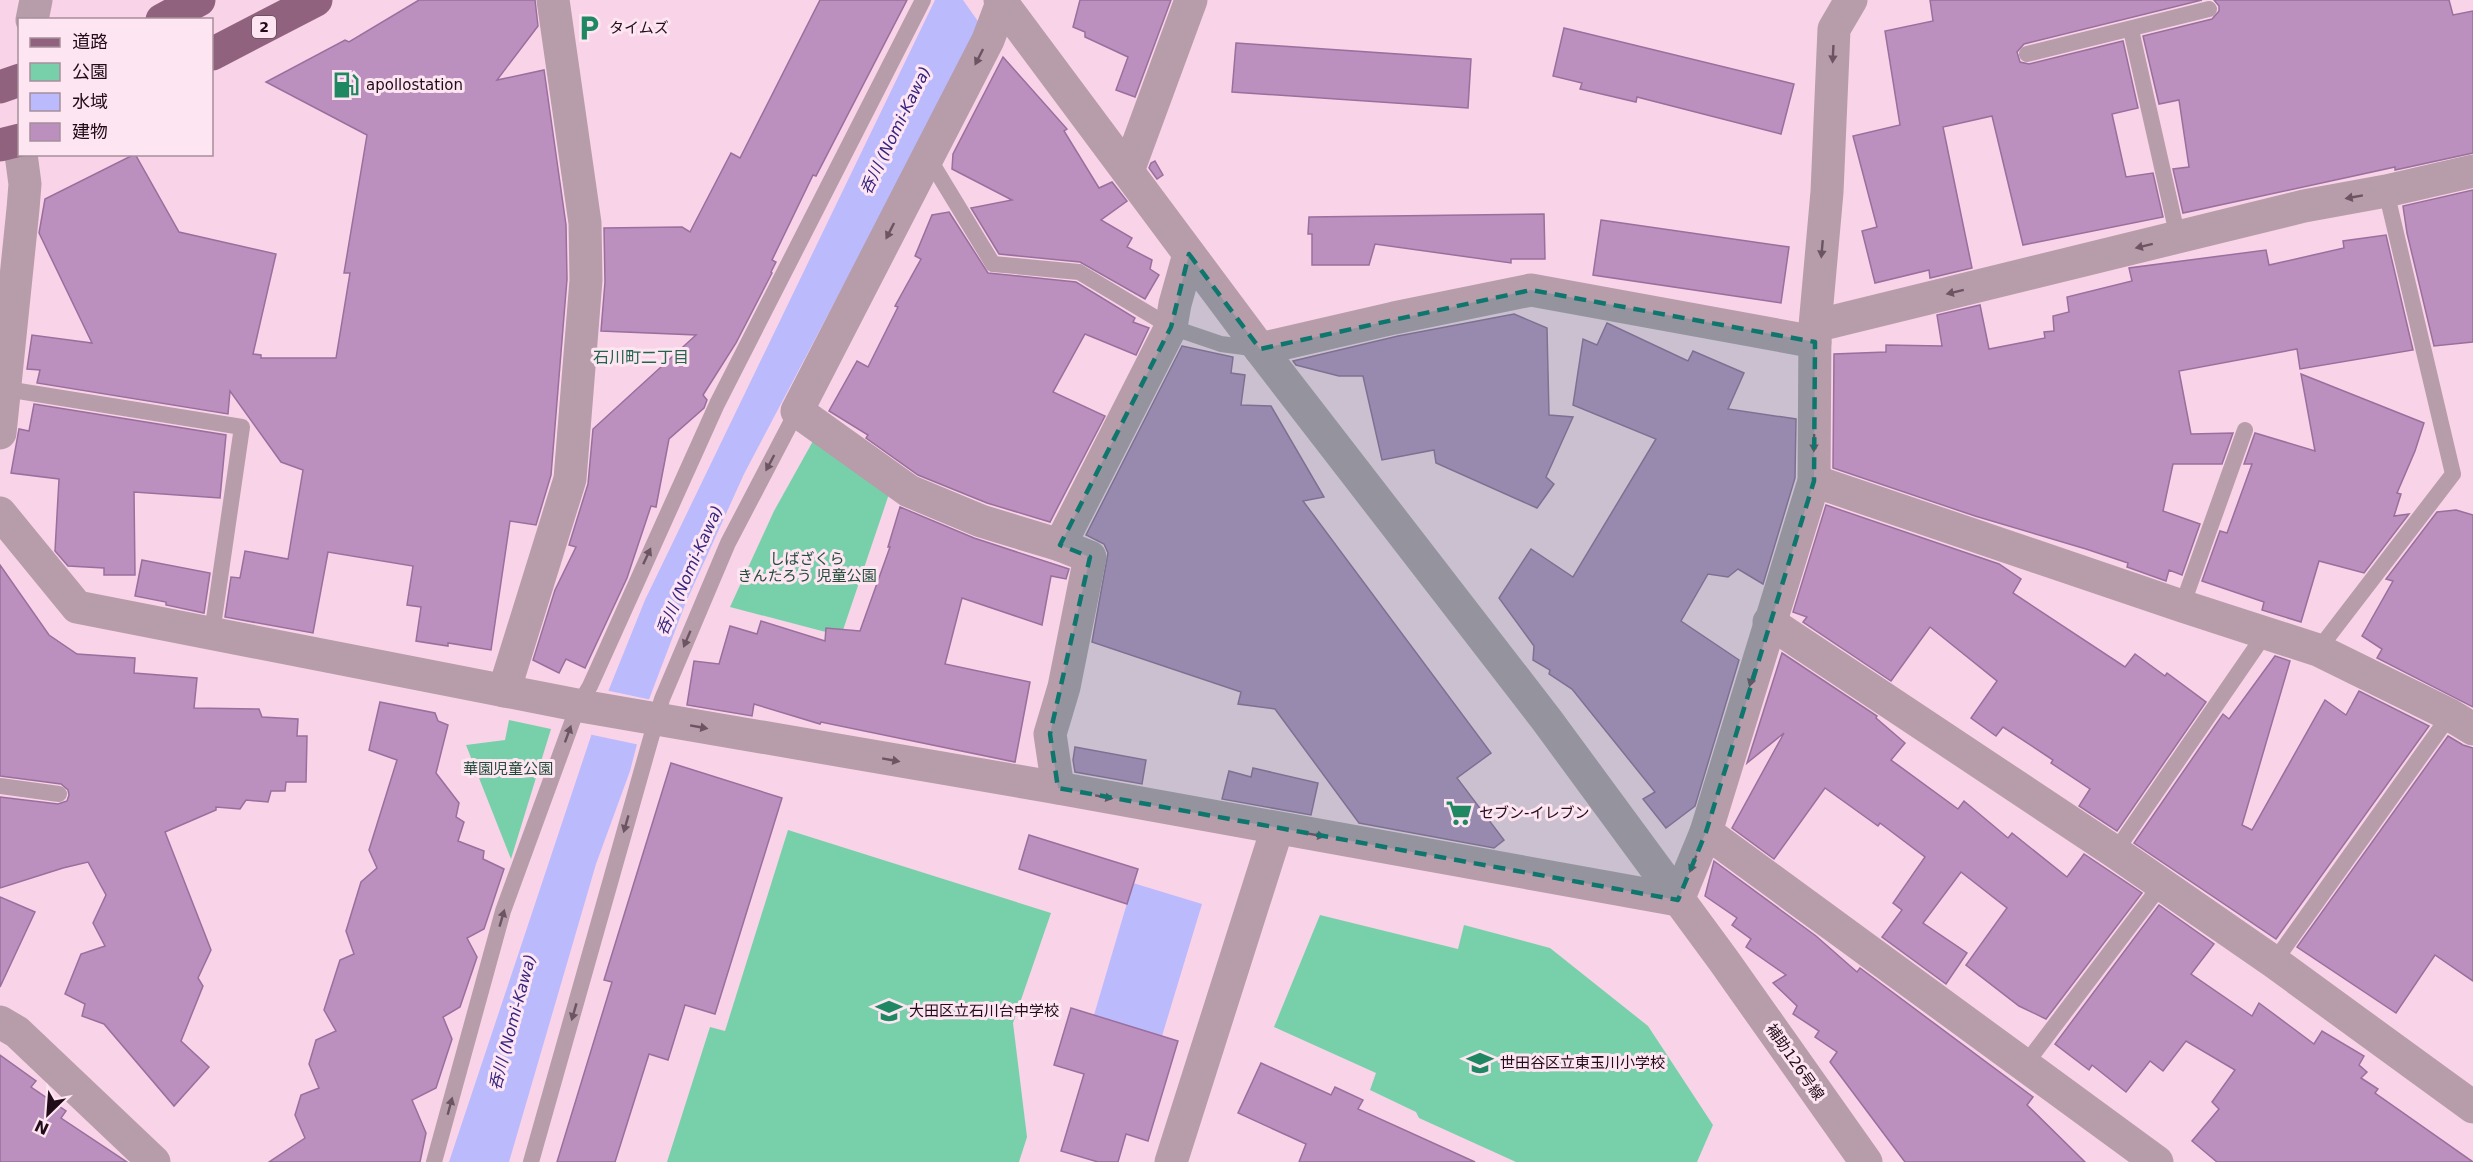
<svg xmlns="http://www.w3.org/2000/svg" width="2473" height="1162" font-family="'DejaVu Sans','Noto Sans JP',sans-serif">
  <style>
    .green { fill: #78d0aa }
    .water { fill: #babafc }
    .pier { fill: #f9d3e8 }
    .building { fill: #bb8fbe; stroke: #9a6f9d; stroke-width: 1.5 }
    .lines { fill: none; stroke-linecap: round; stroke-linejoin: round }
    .service { stroke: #b79caa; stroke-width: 16 }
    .minor { stroke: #b79caa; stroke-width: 33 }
    .tertiary { stroke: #b79caa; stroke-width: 33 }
    .primary { stroke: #91627d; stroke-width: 33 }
    .oneway { fill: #6c5462 }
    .marked { fill: #0f766e; fill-opacity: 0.2; stroke: #0f766e; stroke-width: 4.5; stroke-dasharray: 12 8; stroke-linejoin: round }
    .labels { text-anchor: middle; stroke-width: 6; stroke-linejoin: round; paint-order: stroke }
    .shield { fill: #fee5f2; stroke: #644d5a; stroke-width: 1.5 }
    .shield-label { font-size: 14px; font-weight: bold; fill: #220c19 }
    .poi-label { font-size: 15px; fill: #220c19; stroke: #fee5f2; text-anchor: start }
    .park-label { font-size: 15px; fill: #204b39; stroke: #fee5f2 }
    .street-label { font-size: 15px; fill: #220c19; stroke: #fee5f2 }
    .water-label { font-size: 16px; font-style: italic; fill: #35257f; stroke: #fee5f2 }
    .neighbourhood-label { font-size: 16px; fill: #22654b; stroke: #fee5f2 }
  </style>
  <rect width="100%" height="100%" fill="#f9d3e8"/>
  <g class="green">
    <polygon points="813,441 889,494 841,636 730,607 774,511"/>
    <polygon points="509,720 551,729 511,859 466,745 505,740"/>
    <polygon points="788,830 1051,913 1013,1023 1027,1137 1019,1162 667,1162 710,1027 725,1031"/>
    <polygon points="1320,915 1458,949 1464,925 1550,948 1648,1026 1713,1125 1697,1162 1516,1162 1419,1118 1416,1112 1370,1090 1376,1073 1274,1027"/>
  </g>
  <g class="water">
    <polygon points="935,0 988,0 978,30 744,474 686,602 648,702 630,771 596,864 509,1162 449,1162 595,724 645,600"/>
    <polygon points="1133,883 1202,904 1162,1036 1094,1015"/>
  </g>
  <g class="pier">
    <polygon points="963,0 991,0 982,27"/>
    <polygon points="605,690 652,700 640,745 588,734"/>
  </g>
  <g class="building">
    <polygon points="419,0 535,0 538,26 497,80 544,70 566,225 567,279 551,475 536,525 510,521 491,650 448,643 448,646 416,641 421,607 407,605 413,566 328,552 313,633 225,617 231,577 240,578 245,551 288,559 303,470 281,462 230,391 228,414 37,383 40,370 27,369 32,335 92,343 39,233 45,199 135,154 179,232 276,254 253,354 261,355 261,358 336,358 350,273 344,273 367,135 266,82 345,40 349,42"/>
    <polygon points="820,0 907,0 816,176 813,175 772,260 776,262 771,272 772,273 736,343 703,395 707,400 704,408 669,439 656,507 651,506 627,578 585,668 566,659 559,673 533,660 555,590 576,547 569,545 588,484 593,429 696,335 601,331 605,282 604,228 682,227 690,232 731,153 740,158"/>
    <polygon points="1080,0 1171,0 1135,97 1116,90 1128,57 1085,37 1085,32 1073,27"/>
    <polygon points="1930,0 2202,0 2024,44 2017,52 2020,62 2029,64 2123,41 2138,108 2112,114 2126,177 2153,173 2163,217 2023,245 1992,116 1943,127 1972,268 1930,278 1929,270 1875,283 1862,231 1877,227 1853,136 1900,125 1885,31 1933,21"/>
    <polygon points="2214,0 2449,0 2453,15 2473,11 2473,153 2395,170 2395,167 2183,213 2173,169 2189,167 2179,100 2159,104 2143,36 2212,19 2219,11 2219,6"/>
    <polygon points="1564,28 1794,84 1781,134 1637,97 1636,102 1580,89 1582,83 1553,76"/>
    <polygon points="1236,43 1471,59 1468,108 1232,92"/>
    <polygon points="1003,57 1067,129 1064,131 1099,188 1112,182 1127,201 1101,220 1132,238 1127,247 1152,260 1150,269 1159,275 1145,299 1080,262 999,254 971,208 1012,200 952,169 953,154"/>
    <polygon points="1155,161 1163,175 1157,179 1149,168 1151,163"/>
    <polygon points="2473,190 2473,342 2434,346 2407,233 2403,206"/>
    <polygon points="949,212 988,273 1076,282 1135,318 1133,322 1149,328 1136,355 1085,334 1053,392 1105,416 1050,522 987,503 918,475 866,438 868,435 829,411 857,361 868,367 898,307 895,306 921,259 915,256 932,215"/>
    <polygon points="1544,214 1545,259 1511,259 1511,263 1375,244 1369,265 1312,265 1312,234 1308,234 1309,217"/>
    <polygon points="1601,220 1789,247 1781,303 1593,275"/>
    <polygon points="2386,235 2413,350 2300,369 2297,349 2179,371 2191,434 2233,433 2222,464 2173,464 2163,511 2200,524 2182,575 2169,570 2166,581 2127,567 2128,563 2086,549 1975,516 1833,468 1834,354 1886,352 1886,345 1942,346 1937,315 1980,305 1989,349 2045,338 2044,332 2054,331 2053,316 2069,312 2067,297 2132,281 2129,268 2266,250 2269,265 2344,248 2343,241"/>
    <polygon points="1514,314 1547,328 1549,415 1573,417 1546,477 1554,484 1537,508 1436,463 1434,450 1382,460 1363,376 1339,376 1296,365 1293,361 1398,336"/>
    <polygon points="1607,323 1688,361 1693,351 1744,373 1728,409 1796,419 1795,478 1763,584 1738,569 1728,577 1708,574 1681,621 1739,660 1695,806 1666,828 1643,799 1655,792 1572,689 1549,674 1550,670 1533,660 1534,646 1499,598 1531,549 1573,577 1656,439 1573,405 1583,339 1597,345"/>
    <polygon points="1182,346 1233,357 1231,373 1245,375 1241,405 1271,406 1324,497 1303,501 1491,753 1457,778 1504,840 1494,848 1359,823 1275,709 1238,704 1241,692 1092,642 1108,553 1104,544 1086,535"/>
    <polygon points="2301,374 2424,423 2415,451 2397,493 2401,494 2394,516 2409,514 2364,573 2319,561 2301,622 2262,610 2264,602 2202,581 2220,531 2227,533 2252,464 2244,464 2255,433 2315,451"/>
    <polygon points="34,404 226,435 220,498 134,492 135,575 104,575 104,568 68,566 55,551 59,479 11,473 19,429 29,431"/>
    <polygon points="1826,505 1999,564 2021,579 2013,593 2125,667 2135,654 2165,676 2167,673 2206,702 2117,831 2079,806 2090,789 2051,763 2053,760 2003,727 1996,736 1971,718 1997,681 1930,627 1891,681 1803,622 1807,617 1793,612"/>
    <polygon points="900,507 974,538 1069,569 1066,579 1051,576 1042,625 962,598 945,664 1030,682 1015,762 821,722 820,724 754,704 752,716 687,705 694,661 719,664 730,626 757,634 761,621 825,641 826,628 860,631 890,547 888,547"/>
    <polygon points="2456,510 2473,515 2473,707 2377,658 2382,649 2362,636 2393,581 2386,579 2437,512"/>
    <polygon points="142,560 210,573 204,613 166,605 166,602 135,596"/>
    <polygon points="0,565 49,635 77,654 135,658 134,673 197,678 194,708 259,709 262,717 298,719 297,736 307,736 306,782 286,782 285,791 271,791 268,802 246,800 240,809 216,807 216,810 165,832 211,950 198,978 203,986 181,1041 209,1067 174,1106 104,1024 82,1016 85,1004 65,994 81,954 105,946 93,923 106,895 88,862 63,868 0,888 0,797 58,804 67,801 69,795 68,790 61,784 0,776"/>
    <polygon points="1782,653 1877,716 1876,718 1905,743 1891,760 1958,809 1964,801 2008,838 2012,833 2067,877 2084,854 2142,893 2046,1019 2019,1006 1966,965 2007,908 1961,872 1923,923 1967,953 1946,984 1882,937 1902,910 1893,903 1925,857 1880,823 1878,826 1825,788 1774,859 1732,828 1784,733 1747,763"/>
    <polygon points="2275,656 2290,661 2242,825 2252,830 2325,700 2346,715 2359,691 2429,726 2276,939 2134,843 2223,714 2229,719"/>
    <polygon points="380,702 435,713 438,721 448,725 436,773 459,803 456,817 464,822 458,841 484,851 483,859 504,869 484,929 467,938 477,957 460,1007 443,1017 452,1039 436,1088 412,1100 426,1133 420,1162 269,1162 305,1138 295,1115 301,1095 319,1088 309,1064 316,1040 336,1031 324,1010 340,960 354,954 346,931 361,882 377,868 369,850 397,760 369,750"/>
    <polygon points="2448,736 2463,745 2473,748 2473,981 2435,955 2396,1013 2297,947"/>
    <polygon points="1075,747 1146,760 1142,784 1075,772 1073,760"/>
    <polygon points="671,763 782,798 715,1014 685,1005 668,1060 649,1054 615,1162 557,1162 612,982 604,980"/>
    <polygon points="1253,768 1318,783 1311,815 1222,799 1229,771 1251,777"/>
    <polygon points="1029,835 1138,869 1127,904 1019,869"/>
    <polygon points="1714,861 1816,936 1857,972 1860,968 2033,1097 2027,1105 2085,1162 1905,1162 1830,1062 1837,1052 1815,1037 1819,1031 1793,1014 1797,1006 1773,983 1786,975 1746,947 1751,939 1732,925 1737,918 1705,896"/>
    <polygon points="0,897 35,912 0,987"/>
    <polygon points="2159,905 2214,944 2191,974 2252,1016 2259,1003 2314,1044 2322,1031 2364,1056 2359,1065 2367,1072 2361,1078 2378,1089 2375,1093 2473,1162 2217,1162 2192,1141 2219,1109 2212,1102 2235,1070 2186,1041 2163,1071 2150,1061 2126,1092 2092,1065 2089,1070 2055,1044"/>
    <polygon points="1071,1008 1178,1041 1148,1141 1126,1134 1118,1162 1098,1162 1061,1151 1084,1074 1054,1065"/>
    <polygon points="0,1055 36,1081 31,1087 66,1111 61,1118 127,1162 0,1162"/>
    <polygon points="1261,1063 1331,1095 1335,1087 1363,1100 1358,1109 1475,1162 1299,1162 1306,1144 1238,1113"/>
  </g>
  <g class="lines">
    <g class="service">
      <polyline points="2131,30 2178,238"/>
      <polyline points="2027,54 2209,9"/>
      <polyline points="928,157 993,264 1079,272 1171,327 1221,344 1259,349"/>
      <polyline points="6,389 242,427 212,633"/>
      <polyline points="2182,606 2245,430"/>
      <polyline points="2318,650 2453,474 2386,191"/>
      <polyline points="0,786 59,794"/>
      <polyline points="2115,852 2265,634"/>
      <polyline points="2274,962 2450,715"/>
      <polyline points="2024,1066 2161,885"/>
      <polyline points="434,1162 503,911 578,706 590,686 717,404 923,0"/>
      <polyline points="531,1162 662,699 728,543 797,411"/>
    </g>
    <g class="minor">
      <polyline points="1003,0 988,40 797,411 909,491 981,521 1060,545 1090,557 1064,687 1050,734 1058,788"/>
      <polyline points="32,20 36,0"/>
      <polyline points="1128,171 1191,0"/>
      <polyline points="1815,326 2304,206 2386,191 2473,171"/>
      <polyline points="1260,349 1394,318 1531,290 1815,342"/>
      <polyline points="0,433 23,209 25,184 21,154"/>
      <polyline points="1814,481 2182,606 2318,650 2450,715 2473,729"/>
      <polyline points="0,513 77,607 587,707 1058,788 1678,900 1706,832 1814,481 1815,326 1827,192 1834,29 1851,0"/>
      <polyline points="1060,545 1171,327 1175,304 1189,254"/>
      <polyline points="1769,622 2115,852 2274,962 2473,1107"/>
      <polyline points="504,691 570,479 586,280 585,223 553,0"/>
      <polyline points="1706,832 2157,1162"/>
      <polyline points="0,1022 17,1032 154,1162"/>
    </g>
    <g class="tertiary">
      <polyline points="1000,0 1260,349 1546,719 1724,961 1866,1162"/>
      <polyline points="1171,1162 1277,829"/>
    </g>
    <g class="primary">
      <polyline points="162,20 199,0"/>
      <polyline points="212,54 316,0"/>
      <polyline points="0,87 20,80"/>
      <polyline points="0,145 20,140"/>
    </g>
  </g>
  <defs><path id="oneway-solid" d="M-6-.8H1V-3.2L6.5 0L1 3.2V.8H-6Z" transform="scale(1.5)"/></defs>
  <g class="oneway">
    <use href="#oneway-solid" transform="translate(1833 54) rotate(93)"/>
    <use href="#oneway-solid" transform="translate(979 57) rotate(117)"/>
    <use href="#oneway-solid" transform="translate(2354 197) rotate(170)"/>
    <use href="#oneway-solid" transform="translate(890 231) rotate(117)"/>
    <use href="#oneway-solid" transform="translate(2144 246) rotate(166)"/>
    <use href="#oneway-solid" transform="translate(1822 249) rotate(95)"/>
    <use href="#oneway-solid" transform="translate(1955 292) rotate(166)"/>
    <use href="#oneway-solid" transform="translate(1814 443) rotate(91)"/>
    <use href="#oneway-solid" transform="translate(770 463) rotate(118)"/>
    <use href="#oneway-solid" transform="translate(647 556) rotate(-65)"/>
    <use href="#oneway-solid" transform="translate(687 639) rotate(113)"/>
    <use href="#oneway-solid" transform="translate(1752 678) rotate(107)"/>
    <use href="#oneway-solid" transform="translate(699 727) rotate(10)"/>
    <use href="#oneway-solid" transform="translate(568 734) rotate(-70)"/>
    <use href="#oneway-solid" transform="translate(891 760) rotate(10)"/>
    <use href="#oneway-solid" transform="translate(1104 797) rotate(10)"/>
    <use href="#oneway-solid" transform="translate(626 824) rotate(106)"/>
    <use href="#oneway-solid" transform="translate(1316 835) rotate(10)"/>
    <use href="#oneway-solid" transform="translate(1693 864) rotate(112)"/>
    <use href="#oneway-solid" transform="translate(502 918) rotate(-74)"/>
    <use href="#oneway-solid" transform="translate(574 1012) rotate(106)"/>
    <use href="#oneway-solid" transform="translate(450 1106) rotate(-75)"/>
  </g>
  <path class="marked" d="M1189,254L1260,349L1531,290L1815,342L1814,481L1706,832L1678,900L1058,788L1050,734L1090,557L1060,545L1171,327Z"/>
  <defs>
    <g id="parking-bare" transform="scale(2.07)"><path d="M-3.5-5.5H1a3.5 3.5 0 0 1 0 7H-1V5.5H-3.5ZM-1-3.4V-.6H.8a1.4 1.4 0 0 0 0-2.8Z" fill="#208763" stroke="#fee5f2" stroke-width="2.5" paint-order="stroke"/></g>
    <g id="fuel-bare" transform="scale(2.07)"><path d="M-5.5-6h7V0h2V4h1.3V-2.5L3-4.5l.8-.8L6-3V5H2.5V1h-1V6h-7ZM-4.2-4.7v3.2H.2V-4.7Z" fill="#208763" stroke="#fee5f2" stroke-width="2.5" paint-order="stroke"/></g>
    <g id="supermarket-bare" transform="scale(2.07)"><path d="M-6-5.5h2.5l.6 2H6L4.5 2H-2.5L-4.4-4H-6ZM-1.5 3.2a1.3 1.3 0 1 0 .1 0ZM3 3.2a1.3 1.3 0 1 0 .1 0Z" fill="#208763" stroke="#fee5f2" stroke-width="2.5" paint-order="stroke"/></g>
    <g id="school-bare" transform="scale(2.07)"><path d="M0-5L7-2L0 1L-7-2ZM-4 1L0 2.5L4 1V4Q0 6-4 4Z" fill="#208763" stroke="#fee5f2" stroke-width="2.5" paint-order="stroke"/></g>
  </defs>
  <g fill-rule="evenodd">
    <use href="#parking-bare" x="589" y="28"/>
    <use href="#fuel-bare" x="346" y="85"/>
    <use href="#supermarket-bare" x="1459" y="813"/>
    <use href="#school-bare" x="889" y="1011"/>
    <use href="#school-bare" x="1480" y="1063"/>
  </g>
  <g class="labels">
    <rect class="shield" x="252" y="16" width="24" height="22" rx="4.5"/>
    <g class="shield-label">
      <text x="264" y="32">2</text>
    </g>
    <g class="poi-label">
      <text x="609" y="33">タイムズ</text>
      <text x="366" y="90">apollostation</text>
      <text x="1479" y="818">セブン-イレブン</text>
      <text x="909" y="1016">大田区立石川台中学校</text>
      <text x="1500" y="1068">世田谷区立東玉川小学校</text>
    </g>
    <g class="park-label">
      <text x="807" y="564">しばざくら<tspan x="807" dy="17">きんたろう 児童公園</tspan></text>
      <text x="508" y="774">華園児童公園</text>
    </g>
    <g class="street-label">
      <text transform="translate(1795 1062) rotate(55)" y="5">補助126号線</text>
    </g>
    <g class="water-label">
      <text transform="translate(895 130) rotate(-64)" y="6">呑川 (Nomi-Kawa)</text>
      <text transform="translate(689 570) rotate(-66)" y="6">呑川 (Nomi-Kawa)</text>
      <text transform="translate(512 1022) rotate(-75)" y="6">呑川 (Nomi-Kawa)</text>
    </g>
    <g class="neighbourhood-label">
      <text x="641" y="363">石川町二丁目</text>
    </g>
  </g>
  <rect x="18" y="18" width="195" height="138" fill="#fee5f2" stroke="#a68e9b" stroke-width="1.5"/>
  <rect x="30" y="38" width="30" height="9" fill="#91627d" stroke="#a68e9b" stroke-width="1.5"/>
  <text x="72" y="48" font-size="18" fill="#220c19">道路</text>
  <rect x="30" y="63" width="30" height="18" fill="#78d0aa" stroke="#a68e9b" stroke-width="1.5"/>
  <text x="72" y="78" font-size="18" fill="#220c19">公園</text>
  <rect x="30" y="93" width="30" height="18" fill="#babafc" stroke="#a68e9b" stroke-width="1.5"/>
  <text x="72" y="108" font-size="18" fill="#220c19">水域</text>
  <rect x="30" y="123" width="30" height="18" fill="#bb8fbe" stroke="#a68e9b" stroke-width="1.5"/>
  <text x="72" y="138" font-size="18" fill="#220c19">建物</text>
  <g transform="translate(48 1114) rotate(205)" stroke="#fee5f2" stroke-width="4.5" paint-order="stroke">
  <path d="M0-4.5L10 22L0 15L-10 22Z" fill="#220c19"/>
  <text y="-9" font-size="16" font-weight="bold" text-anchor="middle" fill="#220c19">N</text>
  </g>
</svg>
